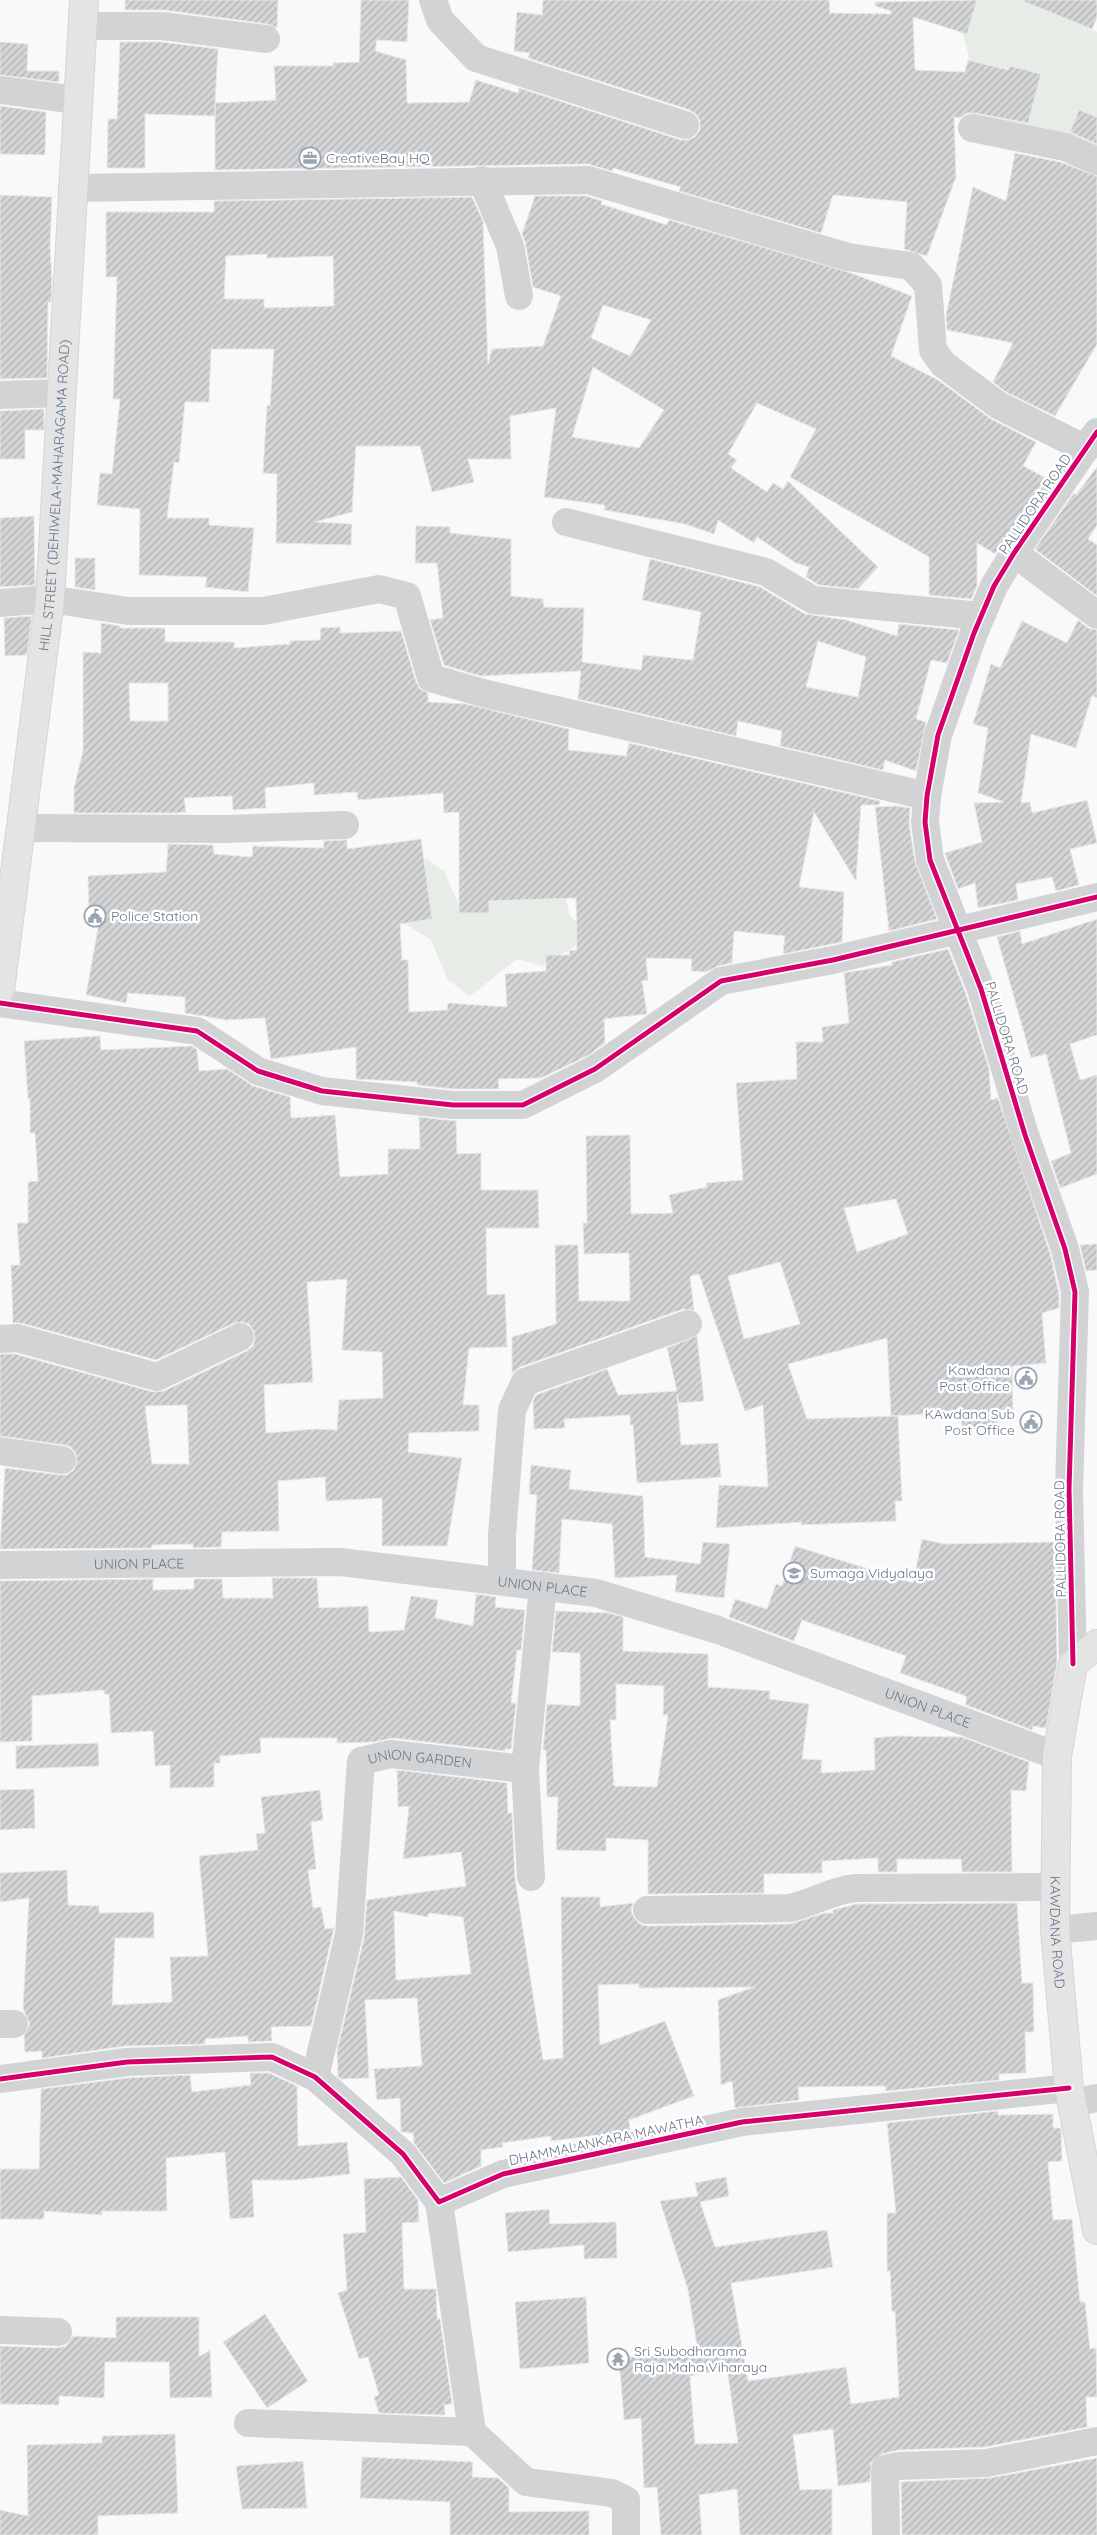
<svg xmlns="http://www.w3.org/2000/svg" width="1097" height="2535" font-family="Quicksand,sans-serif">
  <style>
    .green { fill: #e8ece7 }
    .building { fill: url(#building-hatch); stroke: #e8e8e8; fill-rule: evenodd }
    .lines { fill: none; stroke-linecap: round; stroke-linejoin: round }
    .major-casing { stroke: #d4d5d7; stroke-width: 30 }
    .minor { stroke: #d2d3d4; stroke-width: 28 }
    .major { stroke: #e4e4e5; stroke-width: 28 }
    .cycleway-casing { stroke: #fff; stroke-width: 8 }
    .cycleway { stroke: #d6006c; stroke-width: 5 }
    .labels { text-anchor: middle; stroke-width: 5; stroke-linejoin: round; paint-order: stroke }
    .poi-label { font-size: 14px; fill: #67788b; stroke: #fff; text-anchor: start }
    .street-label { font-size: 14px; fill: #67788b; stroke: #fff }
  </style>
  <defs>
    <pattern id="building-hatch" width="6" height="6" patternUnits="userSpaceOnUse" patternTransform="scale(1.25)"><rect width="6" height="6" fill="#d4d5d6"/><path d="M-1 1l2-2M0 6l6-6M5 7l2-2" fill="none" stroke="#b0b2b4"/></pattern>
  </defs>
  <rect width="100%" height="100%" fill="#f9f9f9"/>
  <g class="green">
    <polygon points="954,0 1039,0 1097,32 1097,161 972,128 971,65"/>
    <polygon points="551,837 570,916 584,929 583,941 543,966 517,959 470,996 448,980 431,940 402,922 414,881 426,858 444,871 461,909"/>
  </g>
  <g class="building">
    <polygon points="125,0 278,0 277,28 268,24 164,10 125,10"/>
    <polygon points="361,0 409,0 407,42 377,40 375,51 406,60 407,103 469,102 476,80 518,93 519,88 681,140 688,140 695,137 700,130 700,121 697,115 690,110 528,58 530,53 514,51 517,12 542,15 543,0 829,0 830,13 891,14 891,11 875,6 876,2 977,0 967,34 913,17 915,70 965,72 968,60 1008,70 1010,66 1041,74 1028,123 975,113 967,113 960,118 954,117 956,177 927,256 904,249 907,202 833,195 821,233 679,191 681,187 613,168 612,171 588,164 215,170 215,104 215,116 145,114 145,168 107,168 108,119 117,119 120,42 161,42 218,49 215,103 276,100 274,66 333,66 333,63 359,62"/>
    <polygon points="1020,0 1097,0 1097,17 1092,29"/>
    <polygon points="0,42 28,44 27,71 59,71 59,82 0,75"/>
    <polygon points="0,106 46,112 45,155 0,154"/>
    <polygon points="1079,110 1097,117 1097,144 1070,132"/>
    <polygon points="1015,153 1060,162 1097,176 1097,344 1055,416 1006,392 993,382 1013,343 947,330 946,315 973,187 1006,201"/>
    <polygon points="0,195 52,197 50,246 52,280 51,302 48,302 47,378 0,379"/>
    <path d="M535,196H586L602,201L601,204L667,225L669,220L851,273L912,296L891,356L938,380L991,419L1036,442L1023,466L1046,478L995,554L977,543V586L971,599L929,595V557L790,477L816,429L757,403L728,454L737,460L731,468L767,492L773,483L783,489L788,481L878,567L858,589L819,585L806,577L809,567L796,563L757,537L754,543L718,520L714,534L685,524L604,510L605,505L544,497L556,408L510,416L511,459H468L474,482L432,492L420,446H356L352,512L315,522L352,524L351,545L276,543L277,474L263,473L267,405L270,406L274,349H211L209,402H185L179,463L174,462L167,518H209V525L254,528L248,592L205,587L207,577L139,575L140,509L97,505L100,473L112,474L120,399H113L117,277H106V212H214V201L472,197L483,221L488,364L492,349L543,346L561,296L533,287L525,241L522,234ZM267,254V258L333,256L334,306L264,308V299H224L226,256ZM603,305L651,320L630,356L591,338ZM593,367L664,410L639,448L572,437Z"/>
    <polygon points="44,409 44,430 25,430 25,459 0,459 0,411"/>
    <polygon points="1097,467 1097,525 1088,539 1097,545 1097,596 1035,549 1074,493 1076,495"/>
    <polygon points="34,516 35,585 0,587 0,518"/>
    <path d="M416,526L450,527V533L511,539V596L543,599L544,607L584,608L582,662L641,670L643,655L693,660L701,612L642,600L650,559L760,587L805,614L846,620L897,636L899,624L959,630L947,663L931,660L916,719L926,722L916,771L885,760L883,770L780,746L782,731L738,721L736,736L578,699L581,671L481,676L444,665L430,620L443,618L437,563H415ZM818,641L866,657L858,697L806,687Z"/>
    <polygon points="75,558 95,558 95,590 75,587"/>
    <polygon points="32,616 27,655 5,656 4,618"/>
    <polygon points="1078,620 1088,628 1097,630 1097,698 1092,695 1076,748 1031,734 1021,803 1030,802 1032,813 1087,800 1097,843 1070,849 1079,885 1056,891 1052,877 1016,884 1018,900 978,908 975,883 958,889 945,853 982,842 974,803 1004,802 978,793 988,728 973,724 991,664 1000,668 1022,621 1067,643"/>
    <path d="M101,623L120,626V628H165V642H234V648L290,644V641L320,640L321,628L340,627V633L401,631L416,682L420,689L428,693V702L466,704L569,729L568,750L626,756L629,743L880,801L879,805H861L856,881L814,812L799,887L844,892L842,942L783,954L785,936L734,931L732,963L718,966L706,972L691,971L692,959L646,958L648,980L642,981L647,1014L604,1019L605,1043L587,1056L541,1078L498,1079L499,1089H454L417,1085V1082L356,1079V1047L271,1059L265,1018L226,1020L185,1013V997L128,993L126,1003L86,995L99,922H89L88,876L166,872L168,844L213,845L214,854L252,857L253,846L324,848L323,841L347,840V849L421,839L432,919L400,924L402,960H408L409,1012L447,1010L448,1003L507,1007L505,974L546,971V955H570L569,951L577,950L576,898L489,901V913H459V812L444,813L443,793L358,800L357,792L314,795V783L265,788L266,808L233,810L232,796L184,798L186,812L176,813H74V788L83,751V652L101,653ZM129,683H168V721H130Z"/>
    <polygon points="896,806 910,808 909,824 915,862 937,919 889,931 875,807"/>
    <polygon points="1097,919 1097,1035 1070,1044 1080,1080 1097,1075 1097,1174 1060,1188 1051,1161 1071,1153 1046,1054 1031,1058 997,937 1020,931 1022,944"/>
    <path d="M948,949L966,994L989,1069L991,1100L998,1098L1050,1253L1059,1294V1308L1042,1313L1046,1363L1012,1366L1013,1414L998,1415V1428L962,1430L961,1412L891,1416L887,1338L788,1364L807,1419L898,1416L902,1501H895L896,1521L801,1525L802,1522L716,1528L719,1485L768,1487L763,1405L745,1411L699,1274L690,1276L694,1310L683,1309L520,1367L512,1373V1337L556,1324L555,1245H578L579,1301H630L629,1253L584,1254L583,1223H587L586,1136L630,1135L631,1214L673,1213L669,1195L707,1187L706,1183L743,1180L736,1083L797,1079L796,1042H823L822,1027L849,1023L844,973L892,965V962ZM896,1199L908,1234L857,1252L844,1208ZM780,1262L800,1324L744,1339L728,1276Z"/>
    <path d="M100,1036L101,1050L192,1046L197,1050L199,1071L227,1069L253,1086L290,1097L291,1118L335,1115L340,1177L388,1174V1149H420L419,1117L456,1121L457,1154L481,1153V1190H538L539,1228H486L487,1295L505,1294L507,1347L469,1348L463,1405H479V1431L409,1433L408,1452L462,1458L447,1546H382V1498L326,1501L325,1477L278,1481L279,1531L222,1532L221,1547L193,1548V1544L152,1545V1548L0,1549L5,1468L60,1475H67L74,1470L77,1462L76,1454L71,1447L65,1445L0,1436V1354H15L153,1392L164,1391L247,1351L253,1346L255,1339L254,1331L249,1324L242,1322L234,1323L156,1360L21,1323H13L11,1265H20L17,1223H28V1182L38,1181L35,1133H30V1099H28L24,1041ZM347,1279L342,1350L382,1352L383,1398L339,1400L337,1430L316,1429L266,1433L264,1385L313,1382L307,1282ZM187,1405L189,1464H152L145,1406Z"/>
    <polygon points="1097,1244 1097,1270 1086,1271 1080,1245"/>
    <polygon points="697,1336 704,1401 679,1403 677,1394 681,1445 718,1443 721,1477 637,1483 633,1425 630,1425 630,1415 564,1419 565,1428 534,1429 533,1402 536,1395 607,1369 618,1395 677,1391 667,1348"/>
    <polygon points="531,1465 571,1470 569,1489 643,1496 645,1557 700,1564 703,1542 730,1544 724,1598 675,1592 677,1575 615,1578 612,1524 562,1519 559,1573 532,1570 537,1495 529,1494"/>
    <polygon points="922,1539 944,1544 1055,1542 1057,1663 1046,1728 1033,1726 1032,1730 966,1705 966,1696 900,1673 906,1656 802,1620 794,1641 729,1617 735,1599 767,1609 776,1584 782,1586 795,1546 913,1583"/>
    <polygon points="272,1578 317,1578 319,1608 368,1606 369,1632 404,1630 411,1596 438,1600 435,1618 473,1626 476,1594 496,1597 495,1607 525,1610 521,1650 517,1650 511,1703 516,1703 511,1749 505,1749 505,1751 393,1738 373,1742 337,1743 337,1738 260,1738 261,1753 220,1756 220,1763 214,1763 214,1787 170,1788 170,1765 155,1766 153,1731 111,1733 109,1694 104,1694 104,1690 32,1696 32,1741 0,1742 0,1581 153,1579 153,1590 194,1589 194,1579 222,1579 223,1598 273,1598"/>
    <path d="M556,1611L609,1613L623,1617V1651L708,1654V1687L770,1691L769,1699L809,1704L802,1759L822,1760L821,1773L875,1770L874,1738L895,1736L962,1737L1029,1762L1026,1791L1011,1790L1012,1872H962L961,1859H897V1872H878V1858L822,1861V1873L764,1874V1893L648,1894V1840L606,1838V1851L556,1850L558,1797H547L546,1750H543L547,1704L580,1706V1653L552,1652ZM616,1684L664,1686L663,1715H668L657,1787L614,1786L610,1720H616Z"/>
    <polygon points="98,1743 99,1766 16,1769 16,1746"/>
    <path d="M397,1770L507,1783L508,1813H512L515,1878L543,2060L563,2058L561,1897H600V1907L633,1903L631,1911L634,1918L640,1924L647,1926L790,1924L825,1913H833V1910L857,1904L1017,1903L1022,1983H1033L1034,2032H1025L1026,2073L999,2074V2080L886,2091L885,2086L798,2087L799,2100L735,2108L732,2081L721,2085L718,2000L754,1987L639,1988V1984L598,1985L600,2045L665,2021L694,2096L629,2120L630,2130L592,2139V2136L551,2141V2136L502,2143L503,2147L481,2150V2166L444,2183L414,2143L413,2133L401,2132L400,2098L377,2100L374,2069L422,2066L417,1998L365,2000L369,2078L341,2079L338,2077L337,2051L364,1938L367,1900L466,1886L461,1852L403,1859L409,1806L398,1807ZM394,1911L428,1917L429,1913L463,1917L471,1974L396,1980Z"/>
    <polygon points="34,1789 35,1828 0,1830 0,1790"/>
    <polygon points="320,1790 323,1820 311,1822 316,1869 308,1870 313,1908 321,1907 325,1929 334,1928 311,2026 271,2027 272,2041 248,2042 248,2036 205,2039 205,2044 125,2046 42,2058 42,2051 25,2052 24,2035 30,2024 23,2008 29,1898 0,1902 0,1873 67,1870 68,1905 99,1906 99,1913 154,1912 154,1938 115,1938 112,2005 172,2002 170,1957 208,1956 199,1856 258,1850 256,1834 265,1833 261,1797"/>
    <polygon points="250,2073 269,2073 297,2086 298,2146 347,2142 350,2174 295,2180 252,2180 254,2217 230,2219 225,2152 166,2158 167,2211 102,2211 102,2215 44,2211 44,2219 0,2219 0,2169 39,2169 41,2089 128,2078 190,2075 192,2092 251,2085"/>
    <path d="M998,2111V2115L1053,2114V2128H1061L1062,2161L1048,2162L1053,2220L1072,2219L1080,2302H1085L1090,2349L1096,2348L1097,2397H1086L1087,2427L985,2447L898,2450L882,2454L871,2463L870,2482L838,2486L833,2429L793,2435L800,2490L832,2489V2535H740L737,2489L699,2495L702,2535H661L657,2487L644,2488L641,2418L624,2420L619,2358L698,2352L688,2290L660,2201L698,2196L695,2183L726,2177L729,2196L700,2202L715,2247L827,2230L833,2267L731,2283L748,2381L846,2367L851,2404L899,2397L895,2311L892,2312L890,2271H887V2213H896L887,2123ZM727,2369L738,2443L695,2444L690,2376Z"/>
    <polygon points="401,2177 418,2200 419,2222 402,2223 404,2289 436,2289 437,2319 440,2319 452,2404 444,2405 445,2415 379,2413 374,2397 379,2395 368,2357 359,2359 338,2293 347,2290 343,2234 366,2232 364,2179"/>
    <polygon points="549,2209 550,2224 616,2222 617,2258 584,2259 584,2245 508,2252 505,2213"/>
    <polygon points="586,2297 589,2363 520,2369 515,2302"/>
    <polygon points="265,2314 308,2381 267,2408 223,2342"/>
    <polygon points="116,2317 199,2317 199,2357 210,2350 212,2397 170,2398 169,2362 105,2362 104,2398 59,2396 59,2405 0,2404 0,2346 57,2348 66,2346 73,2336 116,2338"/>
    <polygon points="175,2434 178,2513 98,2516 98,2535 0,2535 0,2510 28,2516 27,2445 102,2443 102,2436"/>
    <polygon points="362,2457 473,2462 472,2477 498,2478 509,2488 509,2512 589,2511 589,2535 450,2535 450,2502 360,2498"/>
    <polygon points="1097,2458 1097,2535 902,2535 901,2482 990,2478"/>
    <polygon points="303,2461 307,2508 242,2509 236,2466"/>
  </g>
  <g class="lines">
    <g class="major-casing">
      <g id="major">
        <path id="s3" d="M0,990L50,599L84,0"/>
        <path id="s4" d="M1097,1644L1073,1664L1057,1756L1055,1930L1069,2088L1097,2230"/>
      </g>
    </g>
    <g class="minor">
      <polyline points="433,0 440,20 476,58 685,125"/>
      <polyline points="82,26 162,26 266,39"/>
      <polyline points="0,90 77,100"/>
      <polyline points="972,128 1065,147 1097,161"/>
      <polyline points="482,180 510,246 519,296"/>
      <polyline points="72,188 588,180 848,257 911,266 928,285 933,350 943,364 998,405 1086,449"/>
      <polyline points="0,395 62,393"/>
      <polyline points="566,522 766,572 813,600 981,616"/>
      <polyline points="1014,553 1097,615"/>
      <polyline points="0,603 50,599 128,611 263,611 379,589 407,596 431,678 483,693 927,796"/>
      <polyline points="22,828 225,829 345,825"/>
      <polyline points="0,1003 197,1031 258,1071 322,1091 453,1105 523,1105 595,1069 721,981 833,960 1097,897"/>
      <polyline points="0,1339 17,1338 157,1377 240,1337"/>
      <polyline points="0,1451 62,1460"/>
      <path id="s1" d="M0,1565L340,1562L596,1593L718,1630L1057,1756"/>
      <polyline points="502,1581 502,1535 512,1410 525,1382 688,1324"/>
      <polyline points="1073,1664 1069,1489 1075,1292 1065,1249 1025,1135 981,989 930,860 925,822 927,796 938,735 974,633 994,586 1014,553 1097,432"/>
      <polyline points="525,1769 531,1877"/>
      <path d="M647,1910L790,1908C813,1903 832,1890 856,1888L1056,1887"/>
      <polyline points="1055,1930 1097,1926"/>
      <polyline points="0,2024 14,2024"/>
      <path id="s2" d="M315,2077L349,1934L361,1761L391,1754L525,1769L543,1586"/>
      <polyline points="0,2079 127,2062 272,2057 315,2077 403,2154 439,2202 503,2174 742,2122 1069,2088"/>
      <polyline points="1072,2103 1097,2098"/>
      <polyline points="439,2202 472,2432"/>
      <polyline points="0,2330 58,2332"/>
      <polyline points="248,2423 472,2432 526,2482 612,2493 626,2500 626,2535"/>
      <polyline points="886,2535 885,2469 899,2466 987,2463 1097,2441"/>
    </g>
    <use href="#major" class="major"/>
    <g class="cycleway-casing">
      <g id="cycleway">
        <polyline points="0,1003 197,1031 258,1071 322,1091 453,1105 523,1105 595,1069 721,981 833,960 1097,897"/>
        <polyline points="1073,1664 1069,1489 1075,1292 1065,1249 1025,1135 981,989 930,860 925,822 927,796 938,735 974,633 994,586 1014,553 1097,432"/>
        <polyline points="0,2079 127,2062 272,2057 315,2077 403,2154 439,2202 503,2174 742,2122 1069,2088"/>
      </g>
    </g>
    <use href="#cycleway" class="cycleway"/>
  </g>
  <defs>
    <g id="office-ring" transform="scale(1.125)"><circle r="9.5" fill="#fff" stroke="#9aa5b2" stroke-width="1.5"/><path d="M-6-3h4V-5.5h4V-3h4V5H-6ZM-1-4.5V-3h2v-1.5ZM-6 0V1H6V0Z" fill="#9aa5b2"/></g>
    <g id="civic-ring" transform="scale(1.125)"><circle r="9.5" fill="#fff" stroke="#9aa5b2" stroke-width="1.5"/><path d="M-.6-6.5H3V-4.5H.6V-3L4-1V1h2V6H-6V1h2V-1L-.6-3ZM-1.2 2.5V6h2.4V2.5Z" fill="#9aa5b2"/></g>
    <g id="school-ring" transform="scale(1.125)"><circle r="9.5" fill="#fff" stroke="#9aa5b2" stroke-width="1.5"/><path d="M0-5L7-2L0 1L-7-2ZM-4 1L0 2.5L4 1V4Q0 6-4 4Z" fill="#9aa5b2"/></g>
    <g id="temple-ring" transform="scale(1.125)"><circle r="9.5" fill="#fff" stroke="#9aa5b2" stroke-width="1.5"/><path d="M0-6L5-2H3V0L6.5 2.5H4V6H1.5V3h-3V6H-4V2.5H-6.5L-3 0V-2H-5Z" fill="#9aa5b2"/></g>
  </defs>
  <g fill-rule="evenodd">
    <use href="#office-ring" x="310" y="158"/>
    <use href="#civic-ring" x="95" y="916"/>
    <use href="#civic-ring" x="1026" y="1378"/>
    <use href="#civic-ring" x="1031" y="1422"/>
    <use href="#school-ring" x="794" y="1573"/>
    <use href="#temple-ring" x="618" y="2359"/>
  </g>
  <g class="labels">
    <g class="poi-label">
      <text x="326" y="163">CreativeBay HQ</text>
      <text x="111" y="921">Police Station</text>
      <text x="1010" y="1375" text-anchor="end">Kawdana<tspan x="1010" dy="16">Post Office</tspan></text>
      <text x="1015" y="1419" text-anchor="end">KAwdana Sub<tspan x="1015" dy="16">Post Office</tspan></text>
      <text x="810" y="1578">Sumaga Vidyalaya</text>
      <text x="634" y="2356">Sri Subodharama<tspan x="634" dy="16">Raja Maha Viharaya</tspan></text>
    </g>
    <g class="street-label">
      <text dy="5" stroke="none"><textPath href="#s3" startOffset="498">HILL STREET (DEHIWELA-MAHARAGAMA ROAD)</textPath></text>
      <text transform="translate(1035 504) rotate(-56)" y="5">PALLIDORA ROAD</text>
      <text transform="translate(1007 1038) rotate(73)" y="5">PALLIDORA ROAD</text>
      <text transform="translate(1060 1539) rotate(-91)" y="5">PALLIDORA ROAD</text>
      <text dy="5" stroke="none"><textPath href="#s1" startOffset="139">UNION PLACE</textPath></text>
      <text dy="5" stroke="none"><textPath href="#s1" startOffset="544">UNION PLACE</textPath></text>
      <text dy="5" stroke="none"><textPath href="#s1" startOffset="949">UNION PLACE</textPath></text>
      <text dy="5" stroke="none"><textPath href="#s2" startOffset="380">UNION GARDEN</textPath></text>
      <text dy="5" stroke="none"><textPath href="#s4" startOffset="301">KAWDANA ROAD</textPath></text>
      <text transform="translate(606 2140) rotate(-12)" y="5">DHAMMALANKARA MAWATHA</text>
    </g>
  </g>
</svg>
